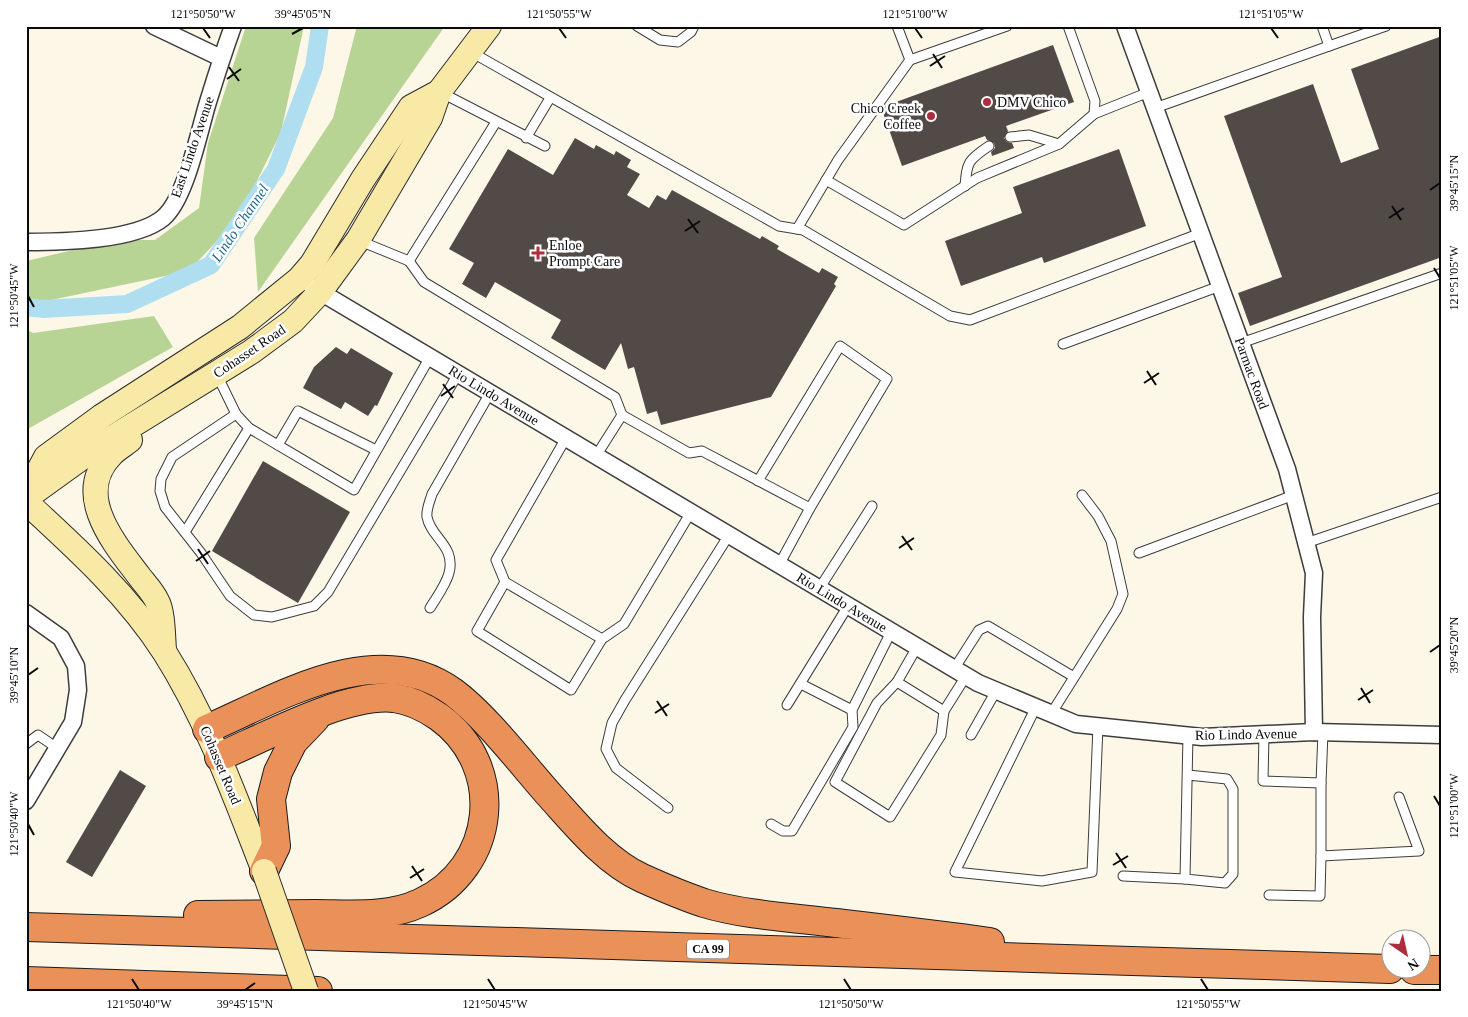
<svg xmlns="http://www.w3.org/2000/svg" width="1468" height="1017" font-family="Georgia,serif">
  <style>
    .forest { fill: #b7d495 }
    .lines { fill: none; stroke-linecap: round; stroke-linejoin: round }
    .canal { stroke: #b0def1; stroke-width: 18 }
    .building { fill: #514a47 }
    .lane-casing { stroke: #3d3d3d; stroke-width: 11 }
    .street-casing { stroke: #3d3d3d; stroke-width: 19 }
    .secondary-casing { stroke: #2c2c2c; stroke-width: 26 }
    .highway-casing { stroke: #1b1b1b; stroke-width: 30 }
    .lane { stroke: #fff; stroke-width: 9 }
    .street { stroke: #fff; stroke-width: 16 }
    .secondary { stroke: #f9e9a7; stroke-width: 24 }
    .highway { stroke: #ea9059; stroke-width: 28 }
    .secondary-bridge-casing { stroke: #2c2c2c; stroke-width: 26; stroke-linecap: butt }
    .secondary-bridge { stroke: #f9e9a7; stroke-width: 24 }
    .ticks { fill: none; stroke: #0a0a0a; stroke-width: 2 }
    .poi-dot { fill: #ae2d3d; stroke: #fff; stroke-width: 2 }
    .labels { text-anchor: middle; stroke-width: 5; stroke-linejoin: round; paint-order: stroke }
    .shield { fill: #fff; stroke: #545454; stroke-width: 1 }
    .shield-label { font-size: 12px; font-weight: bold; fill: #0a0a0a }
    .poi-label { font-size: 14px; fill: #0a0a0a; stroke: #fff; text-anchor: start }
    .street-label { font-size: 14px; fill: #0a0a0a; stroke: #fff }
    .water-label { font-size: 15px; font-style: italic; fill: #1d6891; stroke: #fff }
    .neatline { fill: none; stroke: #0a0a0a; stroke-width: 2 }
    .ticks-label { font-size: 12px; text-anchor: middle; fill: #0a0a0a }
  </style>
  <rect width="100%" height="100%" fill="#fdf7e8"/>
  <g class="forest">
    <polygon points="246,26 304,26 281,132 239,217 189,271 37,303 26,298 26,261 116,240 155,240 199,208 208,143"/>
    <polygon points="357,26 445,26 258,292 254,238 333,118"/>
    <polygon points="154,316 173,347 26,430 26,329 33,333"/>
  </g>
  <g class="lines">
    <polyline class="canal" points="26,307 44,309 127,304 211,265 276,169 314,67 320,26"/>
  </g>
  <g class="building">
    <polygon points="1442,36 1442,257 1250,326 1238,293 1282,277 1224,116 1313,84 1341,163 1379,149 1351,69"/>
    <polygon points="1053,45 1074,102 1006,126 1008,131 1004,138 1007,142 1012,143 1014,148 992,156 991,152 995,148 994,143 987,140 985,136 902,166 882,110 885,106"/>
    <polygon points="575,138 594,149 596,145 614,155 616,151 631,160 627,167 640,174 627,195 649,208 657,195 666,200 672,190 760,239 762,236 779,246 777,249 819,273 822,268 838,277 834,284 836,286 771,397 661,425 657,411 647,414 634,367 628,369 621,343 605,370 551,338 561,320 495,282 486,298 462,284 474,263 449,249 508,149 553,175"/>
    <polygon points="1119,149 1146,226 1044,263 1042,257 961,286 945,241 1022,213 1013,187"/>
    <polygon points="336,347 347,354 351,348 393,373 377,406 375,405 368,416 345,402 341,409 303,388 314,367"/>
    <polygon points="263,461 350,512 298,603 212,551"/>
    <polygon points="120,770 146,786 92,877 66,862"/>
  </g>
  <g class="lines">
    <g class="lane-casing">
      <g id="lane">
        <polyline points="637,26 660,40 678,42 691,32 694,26"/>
        <polyline points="1068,26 1095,101 1094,114"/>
        <polyline points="1329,46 1386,26"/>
        <polyline points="471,52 779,226 803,230 950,316 970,320 1201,233"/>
        <polyline points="910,60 1007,26"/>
        <polyline points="440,92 545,146"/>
        <polyline points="1155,108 1329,46 1322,26"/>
        <polyline points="1010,137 1029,135 1059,144"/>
        <polyline points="526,138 550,98"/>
        <polyline points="826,180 904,225 977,178 1059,144 1094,114 1149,92"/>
        <path d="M965,186C967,162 968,160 989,146"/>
        <polyline points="797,229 838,160 910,60 897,26"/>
        <polyline points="360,241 409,261 496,122"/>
        <polyline points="409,261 424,282 615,397 622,415 596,456"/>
        <polyline points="1241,343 1442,273"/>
        <polyline points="1063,344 1220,286"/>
        <polyline points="217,375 236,414 249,428 354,490 430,357"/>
        <polyline points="236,414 172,457 161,479 160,491 165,507 201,553 230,596 254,615 272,617 314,606 328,592 458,374"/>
        <polyline points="622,415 689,453 702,451 810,508 779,565"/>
        <polyline points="566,438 496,560 505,582 602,639"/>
        <polyline points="278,445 298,411 376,450"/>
        <polyline points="758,481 840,346 887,379 810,508"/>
        <polyline points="185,532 249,428"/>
        <polyline points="1306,543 1442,497"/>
        <polyline points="1139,553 1294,495"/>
        <polyline points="505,582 477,631 571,690 602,639 624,624 691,512"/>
        <polyline points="819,589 872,506"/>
        <path d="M430,608C436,598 446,585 449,573C456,546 431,538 427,517C426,509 430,501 432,494L490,393"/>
        <polyline points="917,647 897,682 944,711 966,676"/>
        <polyline points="954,669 979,630 988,626 1074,677"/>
        <polyline points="897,682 877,703 835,782 890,817 941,735 944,711"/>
        <polyline points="801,684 852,710"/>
        <polyline points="787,705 848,606"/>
        <polyline points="1036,707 955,872 1042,881 1092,872 1098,726"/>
        <polyline points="1051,714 1117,609 1123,594 1111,541 1098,516 1082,495"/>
        <polyline points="1264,734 1263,781 1321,783 1323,732"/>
        <polyline points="971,735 996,691"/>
        <polyline points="26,744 38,735 57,748"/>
        <polyline points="1188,775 1227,779 1233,789 1233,874 1225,883 1185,879 1188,735"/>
        <polyline points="1321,783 1321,856 1419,851 1399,797"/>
        <polyline points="668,808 616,768 606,749 612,723 625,700 729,535"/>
        <polyline points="771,824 783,831 792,831 853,727 852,710 891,632"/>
        <polyline points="1123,876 1185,879"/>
        <polyline points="1269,895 1320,896 1321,856"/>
      </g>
    </g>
    <g class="street-casing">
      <g id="street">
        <polyline points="154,26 221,58"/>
        <polyline points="1125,26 1287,469 1314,573 1312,617 1314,732"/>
        <path d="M26,242C62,242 135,241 163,218C186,199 199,131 208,102C216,76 224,51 233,26"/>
        <polyline points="312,287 978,683 1076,724 1202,737 1314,732 1442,735"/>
        <polyline points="26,613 61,638 76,666 78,690 73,722 26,801"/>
      </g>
    </g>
    <g class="secondary-casing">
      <g id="secondary">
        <path d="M130,440C124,445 117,449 112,454C72,494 114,543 139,576C145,584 153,592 157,601C163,611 163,637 164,650"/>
        <polyline points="26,494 46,457 102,416 240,327 299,279 312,264 363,179 411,107 439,92"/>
        <polyline points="26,498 94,449 251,352 293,321 320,292 358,240 430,118 439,92 489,26"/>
        <path d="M26,502C77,549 128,595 165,653C208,721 235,797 264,871"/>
      </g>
    </g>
    <g class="highway-casing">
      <g id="highway">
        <path d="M207,729C280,697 377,637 453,692C487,717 524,767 553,799C578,827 607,862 642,878C662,887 683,896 704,903C743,915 795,918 836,923C887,929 939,935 990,942"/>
        <polyline points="264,871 276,846 271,799 278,772 293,742 315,719"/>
        <path d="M198,915C237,915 276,914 316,914C350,914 388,918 420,903C497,868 507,766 439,717C426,708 409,700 394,698C346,693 265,737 219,757"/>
        <polyline points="26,927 1390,969"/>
        <polyline points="1414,970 1442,970"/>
        <polyline points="26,981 318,991"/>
      </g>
    </g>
    <use href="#lane" class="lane"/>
    <use href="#street" class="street"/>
    <use href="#secondary" class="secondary"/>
    <use href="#highway" class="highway"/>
    <g class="secondary-bridge-casing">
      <polyline id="secondary-bridge" points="264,871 306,991"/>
    </g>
    <use href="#secondary-bridge" class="secondary-bridge"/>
  </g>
  <path class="ticks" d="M203,28L210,38M559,28L566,38M915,28L922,38M1271,28L1278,38M292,34L303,28M933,54L942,68M930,66L945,56M229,67L239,81M227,79L241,69M1430,190L1440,183M1392,206L1401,220M1389,218L1404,208M688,219L698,233M685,231L700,221M1434,268L1440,278M28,296L34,307M1147,371L1156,385M1144,383L1159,373M443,384L453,398M441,396L455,386M902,536L912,550M899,548L914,538M198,549L208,564M196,561L210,551M1430,652L1440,645M28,675L38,668M1361,688L1370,703M1358,700L1373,690M657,701L667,716M655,713L669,704M1434,796L1440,806M28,824L34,835M1116,853L1126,868M1113,865L1128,856M412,866L422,881M410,878L424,869M132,979L139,990M488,979L495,990M844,979L851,990M1201,979L1208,990M245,990L255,983"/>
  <g class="poi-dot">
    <circle cx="987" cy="102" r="5"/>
    <circle cx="931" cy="116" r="5"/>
    <path d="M535.5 245.5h5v5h5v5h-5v5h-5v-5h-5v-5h5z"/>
  </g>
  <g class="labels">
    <rect class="shield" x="687" y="939.5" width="42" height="19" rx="4"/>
    <g class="shield-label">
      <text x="708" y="953">CA 99</text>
    </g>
    <g class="poi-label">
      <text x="997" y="107">DMV Chico</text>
      <text x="921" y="113" text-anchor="end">Chico Creek<tspan x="921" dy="16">Coffee</tspan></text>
      <text x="549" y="250">Enloe<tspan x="549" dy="16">Prompt Care</tspan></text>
    </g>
    <g class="street-label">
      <text transform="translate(192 147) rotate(-71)" y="5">East Lindo Avenue</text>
      <text transform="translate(249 351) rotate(-34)" y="5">Cohasset Road</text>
      <text transform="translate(1252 373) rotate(70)" y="5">Parmac Road</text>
      <text transform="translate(494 395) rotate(31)" y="5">Rio Lindo Avenue</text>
      <text transform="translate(842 602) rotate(31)" y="5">Rio Lindo Avenue</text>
      <text transform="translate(1246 734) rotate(-1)" y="5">Rio Lindo Avenue</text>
      <text transform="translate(221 765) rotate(67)" y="5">Cohasset Road</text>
    </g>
    <g class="water-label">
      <text transform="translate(240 223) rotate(-56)" y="5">Lindo Channel</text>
    </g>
  </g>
  <rect width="1468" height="1017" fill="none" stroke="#ffffff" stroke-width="55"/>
  <g transform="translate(1406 954) rotate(146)"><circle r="24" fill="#ffffff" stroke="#9d9d9d"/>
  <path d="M0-4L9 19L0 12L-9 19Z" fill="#ae2d3d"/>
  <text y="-8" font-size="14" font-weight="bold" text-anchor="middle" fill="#0a0a0a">N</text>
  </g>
  <rect x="28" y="28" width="1412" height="962" class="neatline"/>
  <g class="ticks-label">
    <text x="203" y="18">121°50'50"W</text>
    <text x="303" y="18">39°45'05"N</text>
    <text x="559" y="18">121°50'55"W</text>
    <text x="915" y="18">121°51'00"W</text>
    <text x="1271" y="18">121°51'05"W</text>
    <text transform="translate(1454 183) rotate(-90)" y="4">39°45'15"N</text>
    <text transform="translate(1454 278) rotate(-90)" y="4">121°51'05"W</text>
    <text transform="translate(14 296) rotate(-90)" y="4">121°50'45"W</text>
    <text transform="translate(1454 645) rotate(-90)" y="4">39°45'20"N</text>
    <text transform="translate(14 675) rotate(-90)" y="4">39°45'10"N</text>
    <text transform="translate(1454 806) rotate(-90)" y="4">121°51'00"W</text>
    <text transform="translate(14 824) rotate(-90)" y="4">121°50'40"W</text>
    <text x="139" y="1008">121°50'40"W</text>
    <text x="245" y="1008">39°45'15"N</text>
    <text x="495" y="1008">121°50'45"W</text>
    <text x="851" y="1008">121°50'50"W</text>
    <text x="1208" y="1008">121°50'55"W</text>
  </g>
</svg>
